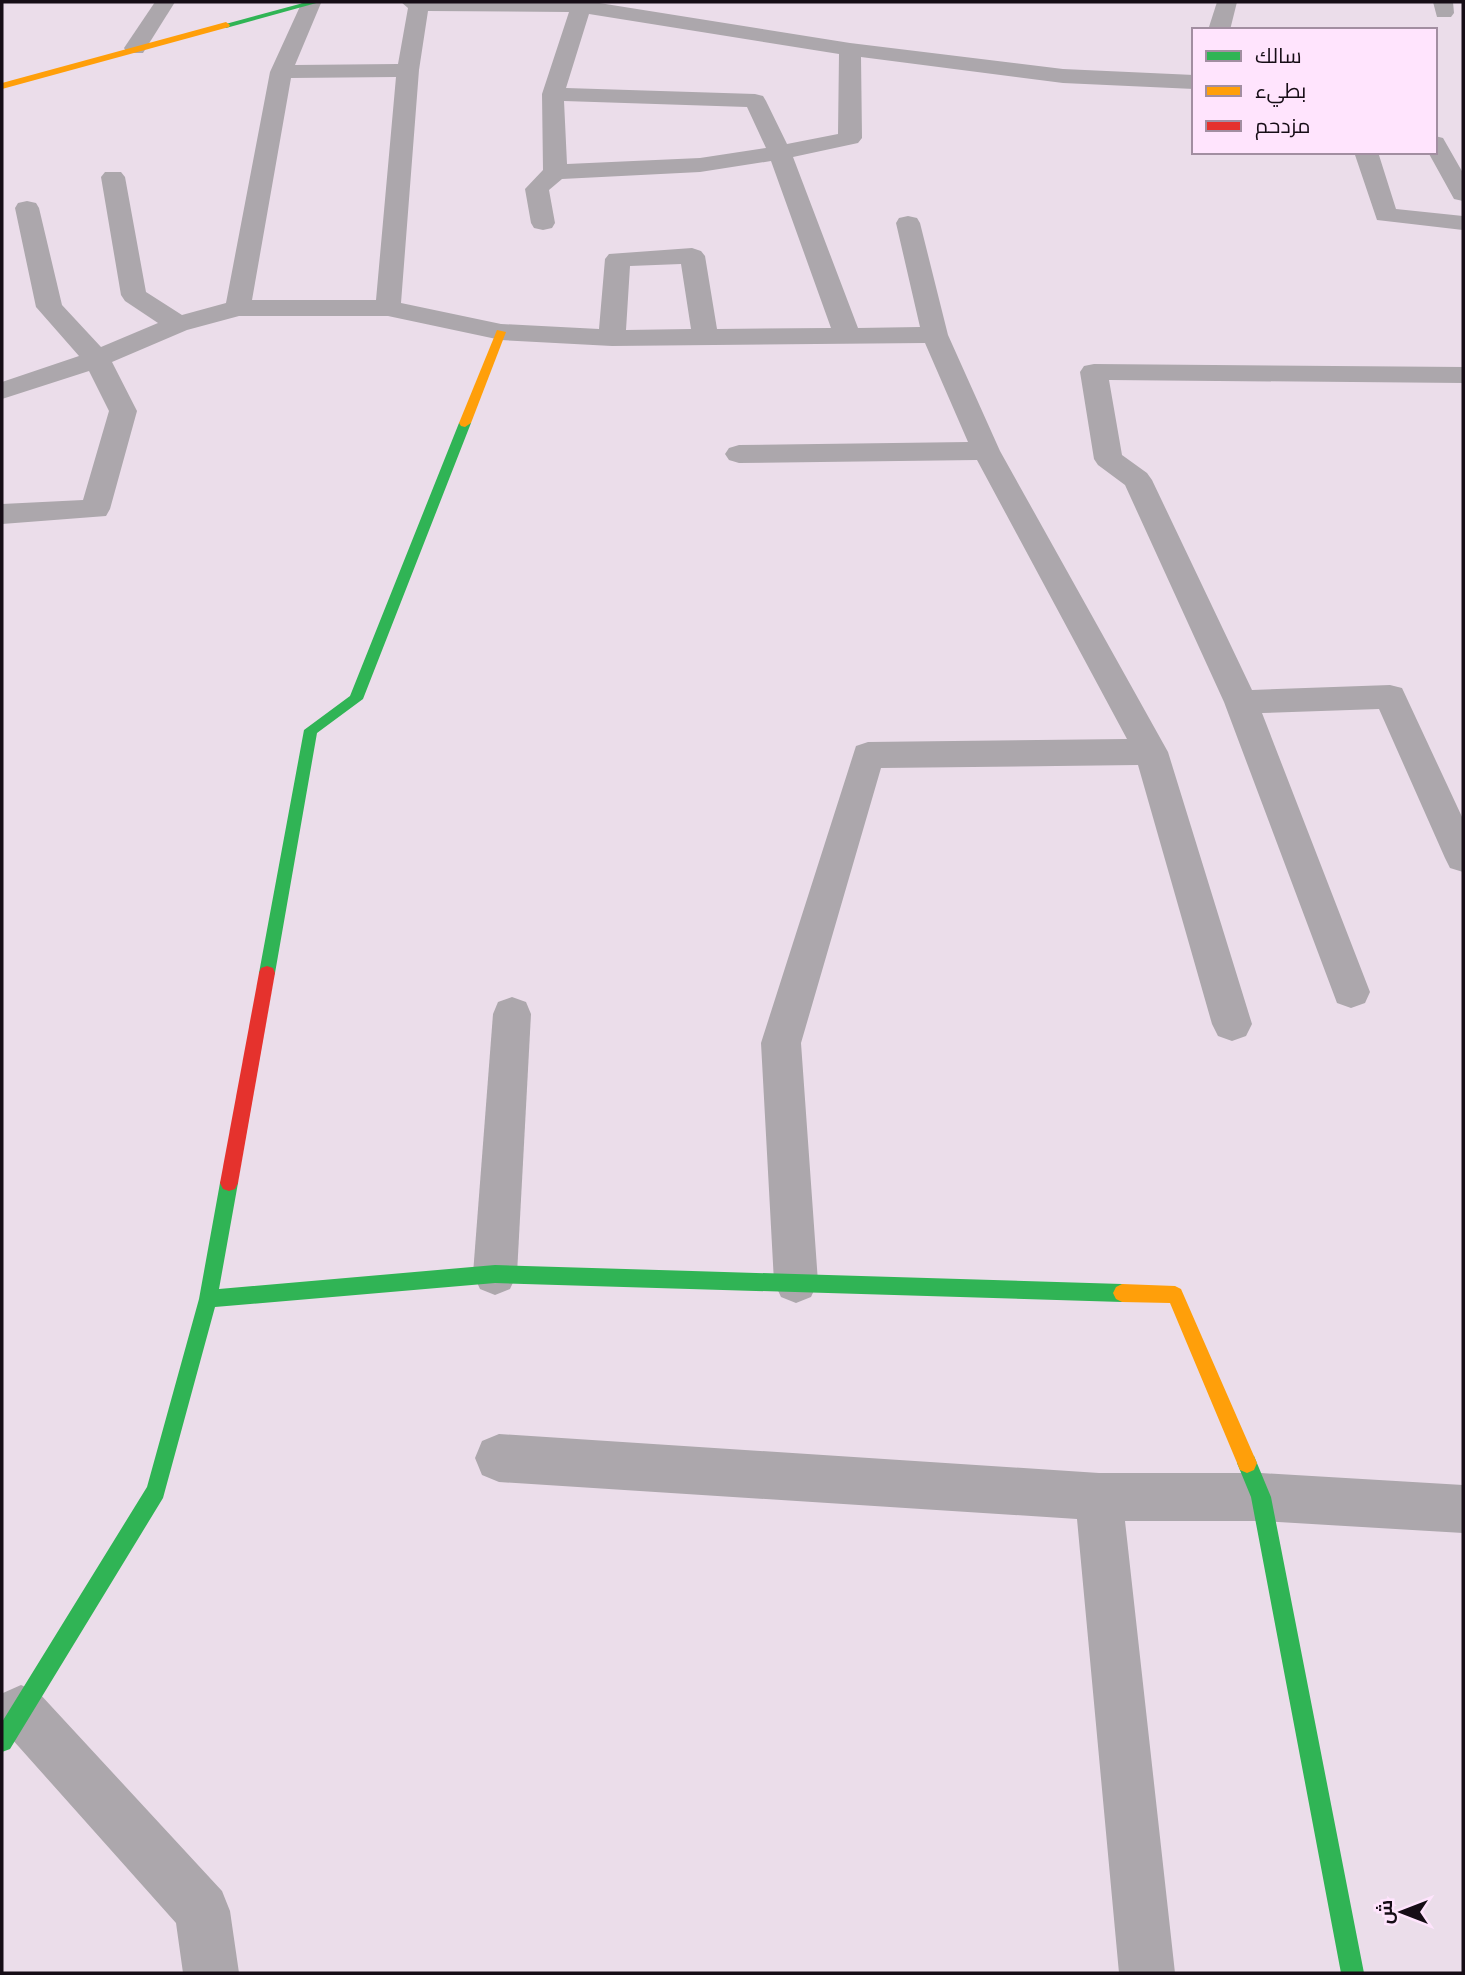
<svg xmlns="http://www.w3.org/2000/svg" width="1465" height="1975" font-family="Commissioner,Cairo,sans-serif">
  <style>
    .lines { fill: none; stroke-linecap: round; stroke-linejoin: round }
    .street { fill: #aca7ac; fill-rule: evenodd }
    .fast { fill: #30b455; fill-rule: evenodd }
    .slow { fill: #ff9f0a; fill-rule: evenodd }
    .jam { fill: #e5322d; fill-rule: evenodd }
  </style>
  <rect width="100%" height="100%" fill="#ebddea"/>
  <g class="lines">
    <g class="street">
      <polygon points="155,2 175,2 143,53 127,53 124,48"/>
      <path d="M302,2L321,3L295,65L398,64L408,8L401,2H593L850,43L1063,69L1194,75V89L1063,83L861,57L862,138L858,143L793,157L858,328L920,327L896,223L899,218L908,216L917,218L920,223L948,335L1000,451L1168,752L1252,1024L1246,1036L1232,1041L1218,1036L1212,1024L1138,765L881,768L801,1043L818,1282L811,1297L796,1303L781,1297L774,1282L761,1043L856,746L868,742L1127,739L977,460L739,463L729,460L725,454L729,448L739,445L968,442L925,343L612,346L501,340L388,316H239L187,330L112,362L137,411L110,509L106,516L2,524V504L83,500L109,411L89,371L2,399V382L79,356L36,307L15,208L18,203L27,201L36,203L39,208L62,305L101,347L158,323L125,301L121,295L101,177L105,172H121L125,177L146,292L182,315L226,303L270,72ZM428,11L569,12L542,94L543,170L525,189L531,223L534,228L543,230L552,228L555,223L549,190L562,179L700,172L771,161L831,328L717,329L705,256L701,251L692,248L609,254L605,259L599,329L501,324L401,303L419,70ZM589,14L839,54L838,134L787,144L766,101L763,96L755,94L566,88ZM396,77L376,300H252L291,78ZM564,101L747,107L766,148L700,158L567,164ZM681,264L691,329L626,330L630,266Z"/>
      <polygon points="1217,2 1237,2 1230,30 1208,30"/>
      <polygon points="1433,2 1453,2 1454,13 1451,17 1437,17"/>
      <polygon points="1435,136 1443,138 1463,173 1463,201 1454,199 1428,152 1435,152"/>
      <polygon points="1354,152 1378,152 1396,209 1463,216 1463,230 1377,220"/>
      <polygon points="1094,364 1463,367 1463,383 1109,380 1122,455 1147,473 1152,480 1252,690 1390,685 1402,688 1463,819 1463,872 1450,868 1445,858 1379,709 1262,713 1370,992 1365,1003 1351,1008 1337,1003 1224,702 1125,485 1098,465 1094,459 1080,372 1084,366"/>
      <polygon points="512,997 526,1002 531,1014 517,1274 510,1289 495,1295 480,1289 473,1274 493,1014 498,1002"/>
      <polygon points="499,1434 1099,1473 1261,1473 1463,1485 1463,1533 1261,1521 1125,1521 1175,1973 1119,1973 1077,1519 499,1482 482,1475 475,1458 482,1441"/>
      <polygon points="21,1685 39,1693 222,1891 230,1911 239,1973 183,1973 176,1923 3,1729 3,1693"/>
    </g>
    <g class="fast">
      <polygon points="307,2 320,2 226,28 222,25"/>
      <polygon points="465,419 471,423 363,699 317,733 275,973 273,978 261,978 259,973 304,730 350,696 459,423"/>
      <polygon points="229,1175 235,1177 238,1183 219,1289 495,1265 1122,1284 1128,1287 1131,1293 1128,1299 1122,1302 495,1283 215,1307 163,1498 10,1749 2,1752 2,1722 147,1487 199,1299 220,1183 223,1177"/>
      <polygon points="1247,1453 1254,1456 1271,1497 1364,1973 1341,1973 1251,1497 1237,1463 1240,1456"/>
    </g>
    <g class="slow">
      <polygon points="226,22 230,25 229,27 2,89 2,83"/>
      <polygon points="497,330 506,332 471,423 465,427 461,426 459,423"/>
      <polygon points="1122,1284 1175,1286 1181,1289 1257,1463 1254,1470 1247,1473 1240,1470 1170,1303 1122,1302 1116,1299 1113,1293 1116,1287"/>
    </g>
    <polygon class="jam" points="267,966 273,968 275,973 238,1183 235,1189 229,1191 223,1189 220,1183 259,973 261,968"/>
  </g>
  <rect width="1465" height="1975" fill="none" stroke="#160d16" stroke-width="7"/>
  <rect x="1192" y="28" width="245" height="126" fill="#ffe4fd" stroke="#a28ea1" stroke-width="2"/>
  <rect x="1206" y="51" width="35" height="10" fill="#30b455" stroke="#a28ea1" stroke-width="2"/>
  <text x="1255" y="63" font-size="21" fill="#160d16">سالك</text>
  <rect x="1206" y="86" width="35" height="10" fill="#ff9f0a" stroke="#a28ea1" stroke-width="2"/>
  <text x="1255" y="98" font-size="21" fill="#160d16">بطيء</text>
  <rect x="1206" y="121" width="35" height="10" fill="#e5322d" stroke="#a28ea1" stroke-width="2"/>
  <text x="1255" y="133" font-size="21" fill="#160d16">مزدحم</text>
  <g transform="translate(1402 1912) rotate(270)" stroke="#ffe4fd" stroke-width="5" paint-order="stroke">
  <path d="M0-5L12 26L0 18L-12 26Z" fill="#160d16"/>
  <text y="-10" font-size="19" font-weight="bold" text-anchor="middle" fill="#160d16">ش</text>
  </g>
</svg>
